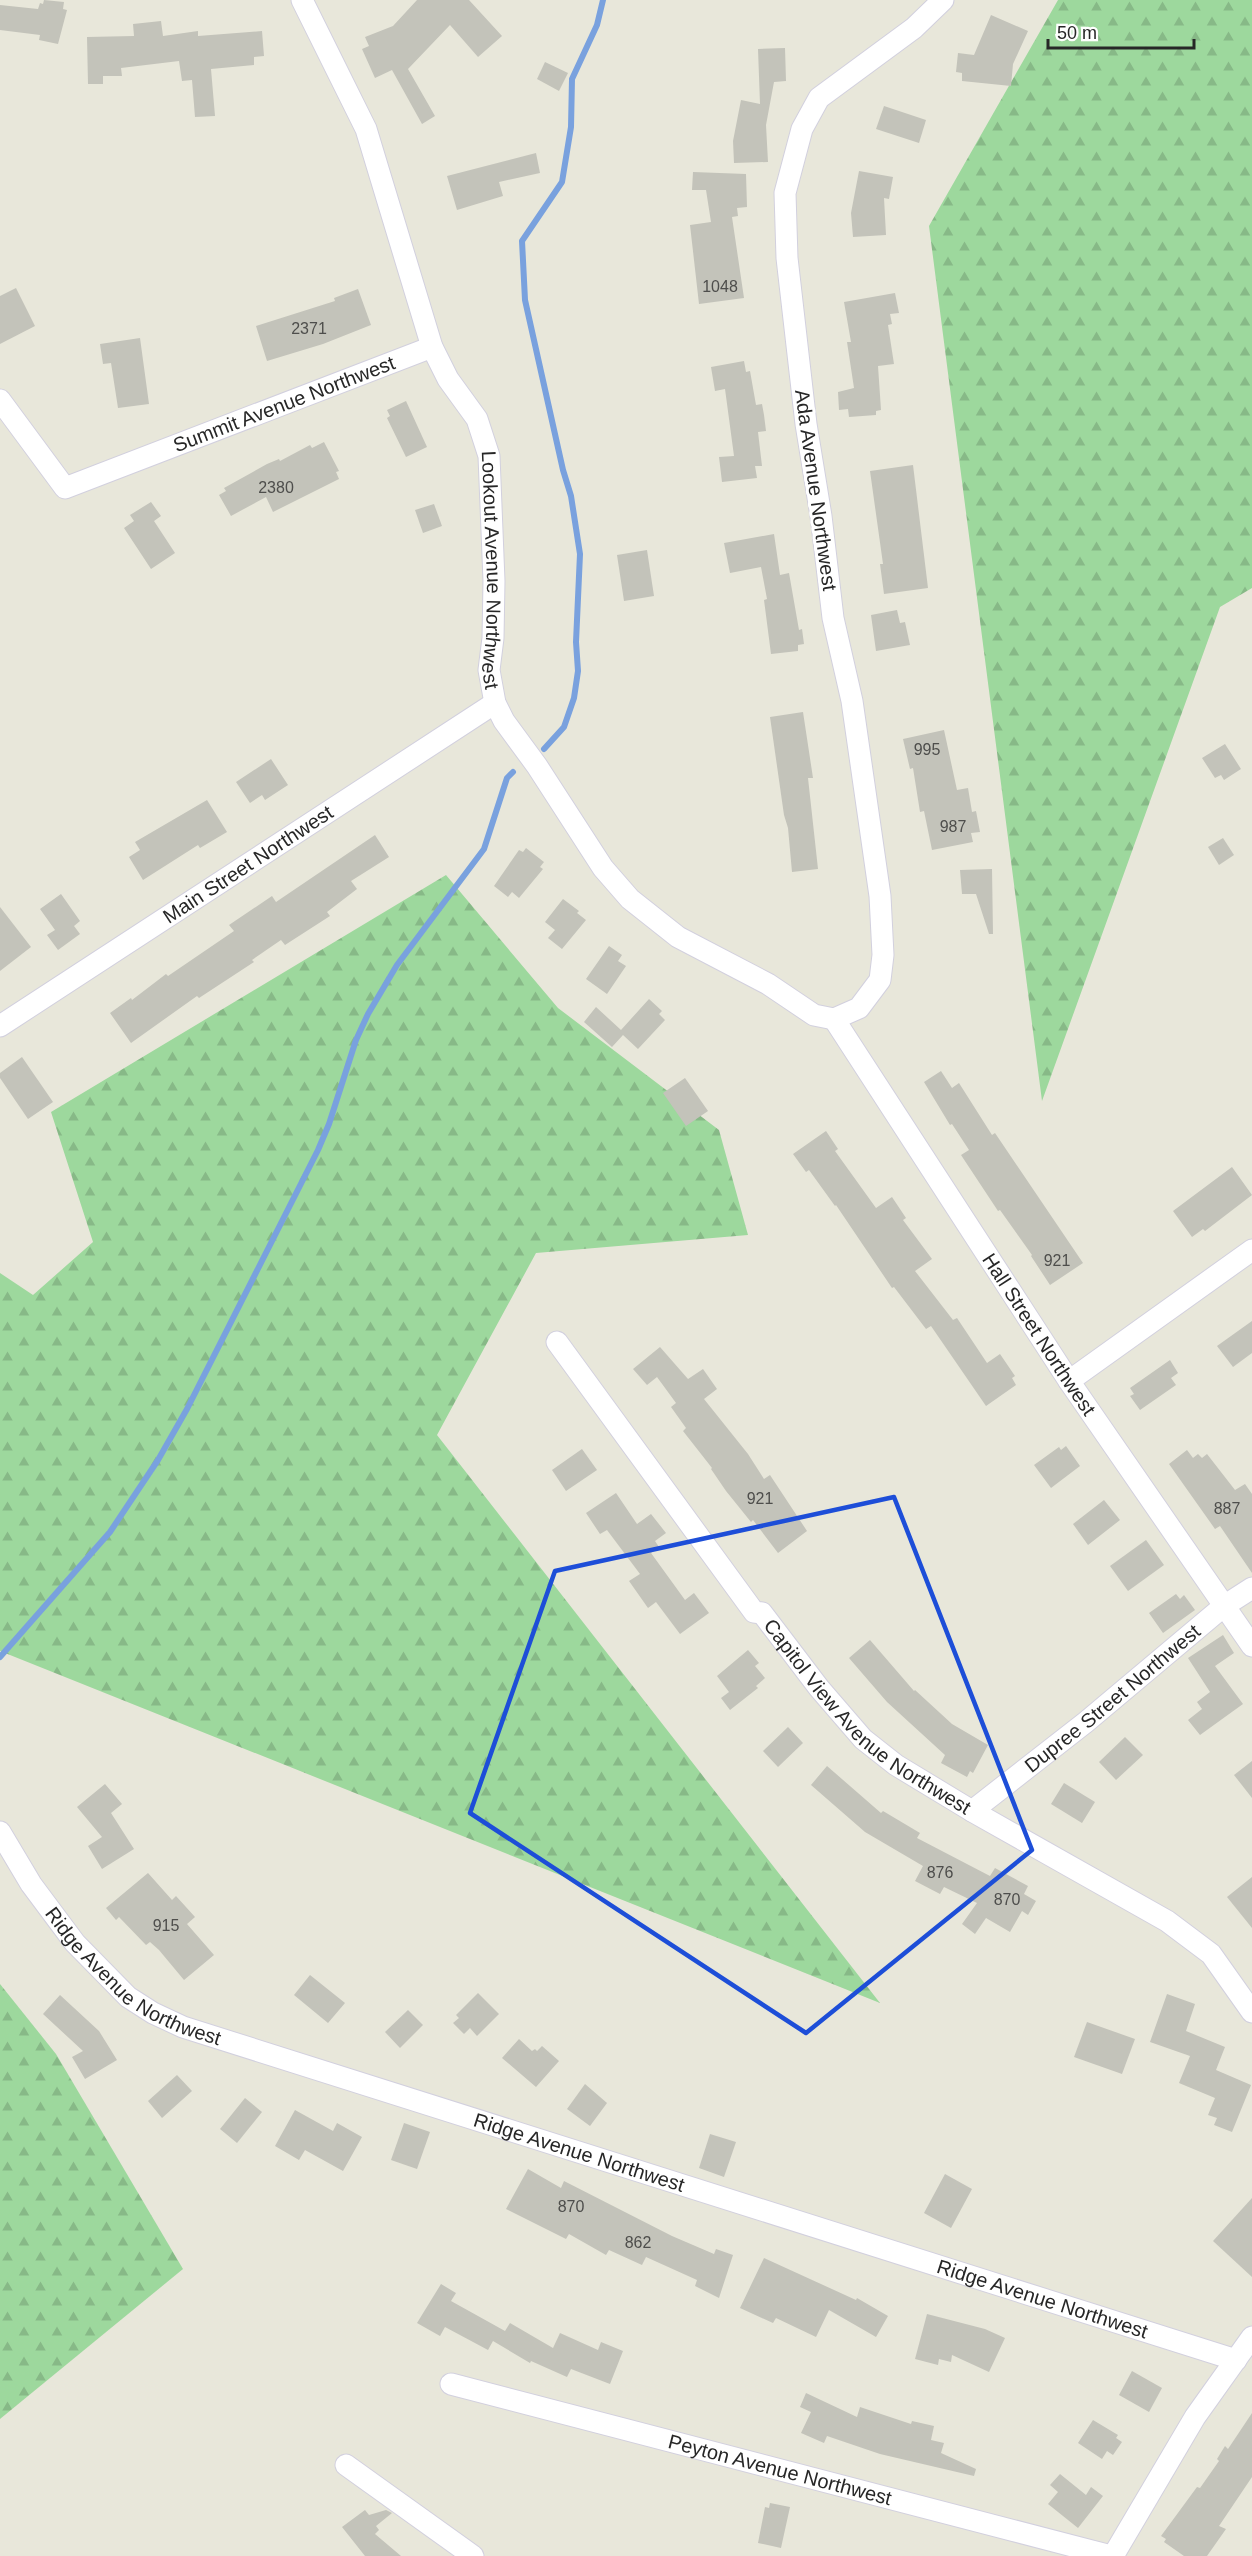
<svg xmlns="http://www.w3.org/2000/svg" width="1252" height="2556" font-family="Helvetica,sans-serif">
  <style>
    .forest { fill: url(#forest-firs) }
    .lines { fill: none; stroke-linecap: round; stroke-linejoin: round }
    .stream { stroke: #79a1de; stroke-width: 6 }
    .building { fill: #c3c3ba }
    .minor-casing { stroke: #d2d0de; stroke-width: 23 }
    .minor { stroke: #fff; stroke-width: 21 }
    .marked { fill: none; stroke: #1d4ed8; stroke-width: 4.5; stroke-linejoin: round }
    .labels { text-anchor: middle; stroke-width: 6; stroke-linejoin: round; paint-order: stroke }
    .number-label { font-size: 16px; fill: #4e4e4c }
    .street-label { font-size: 20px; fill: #272727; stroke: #fff }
  </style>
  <defs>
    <pattern id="forest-firs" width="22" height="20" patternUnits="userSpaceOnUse" patternTransform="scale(1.5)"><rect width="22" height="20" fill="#9dd89d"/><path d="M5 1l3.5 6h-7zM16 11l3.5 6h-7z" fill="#87b987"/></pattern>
  </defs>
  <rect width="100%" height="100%" fill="#e8e7da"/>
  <g class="forest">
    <polygon points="1058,0 1252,0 1252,588 1220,607 1042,1101 929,226"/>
    <polygon points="446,875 558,1008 719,1130 748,1235 536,1253 437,1435 880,2003 0,1651 0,1273 33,1295 93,1242 51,1112"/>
    <polygon points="0,1984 56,2054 183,2269 0,2419"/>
  </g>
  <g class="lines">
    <g class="stream">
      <polyline points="544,749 564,727 574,698 578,671 576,642 580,554 571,496 563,470 525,300 522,241 562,182 571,127 572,79 597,25 603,0"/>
      <polyline points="0,1657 110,1532 158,1460 187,1409 318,1150 329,1124 356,1040 368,1014 397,965 484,849 507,778 513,772"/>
    </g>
  </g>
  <g class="building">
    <polygon points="44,0 64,2 63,9 67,10 58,44 39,40 40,35 0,30 0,5 38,9 40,3 43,4"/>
    <polygon points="417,0 469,0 502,36 478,57 450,25 408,69 435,116 422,124 392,70 375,78 362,49 369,46 365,37 393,26"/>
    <polygon points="991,15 1028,31 1013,64 1011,86 962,81 962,73 956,72 958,53 974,55"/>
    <polygon points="161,21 163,36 198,31 198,36 262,31 264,56 254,57 254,65 211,69 215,116 195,117 192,80 182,81 179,61 121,68 122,76 103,76 103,84 88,84 87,37 134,36 133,24"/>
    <polygon points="785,48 786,81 774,82 766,125 768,162 734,163 733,141 741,100 760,104 758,49"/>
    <polygon points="545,62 568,73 559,91 537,79"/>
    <polygon points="884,106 926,120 919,143 876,129"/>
    <polygon points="536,153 540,173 499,182 503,196 457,210 447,176"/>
    <polygon points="859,171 893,177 889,199 884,198 886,235 853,237 851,213"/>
    <polygon points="693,172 746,174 747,207 737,208 738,216 732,217 744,298 699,304 690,225 711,222 706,190 692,190"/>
    <polygon points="16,288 35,326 0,344 0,296"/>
    <polygon points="358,289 371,325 323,344 267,361 256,326 335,301 334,298"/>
    <polygon points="895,293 899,313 890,314 892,324 888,325 894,364 878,366 881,410 876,411 876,415 849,417 848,409 839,410 838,392 854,388 847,342 851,342 844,302"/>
    <polygon points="140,338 149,404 118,408 111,363 103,364 100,344"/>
    <polygon points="744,361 746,372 750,371 756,405 762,404 764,415 766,431 758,432 762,466 755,466 757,478 722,482 719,457 734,456 725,389 715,391 711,367"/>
    <polygon points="406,401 427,447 406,457 387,418 390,416 387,410"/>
    <polygon points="324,442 339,471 336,472 339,479 273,512 266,497 231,516 219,495 226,491 224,488 267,464 279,459 280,461 310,445 312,448"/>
    <polygon points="913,465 928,588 884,594 880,564 883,564 870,471"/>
    <polygon points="151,502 161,516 154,521 175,553 151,569 124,528 134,521 130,515"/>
    <polygon points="434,504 442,526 423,533 415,510"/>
    <polygon points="774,534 780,575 789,573 799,630 802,629 804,644 798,645 798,651 771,654 764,600 767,599 761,567 730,573 724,543"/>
    <polygon points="647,550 654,596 624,601 617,555"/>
    <polygon points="897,610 900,623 905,622 910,645 876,651 871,615"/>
    <polygon points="803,712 813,778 808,778 818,869 792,872 788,828 784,815 770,717"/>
    <polygon points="944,730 957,790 968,788 972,812 976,811 980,832 971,833 973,842 932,850 924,811 920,812 913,768 910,769 903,739"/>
    <polygon points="1225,744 1241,769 1224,780 1221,775 1215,778 1202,758"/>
    <polygon points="271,759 288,785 265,800 262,795 250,803 236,782"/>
    <polygon points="207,800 227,832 200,848 198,845 143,880 129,857 140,850 135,842"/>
    <polygon points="375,835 389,857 351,881 357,889 327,912 330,916 285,945 281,940 252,960 254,962 199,998 197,996 131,1043 110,1013 131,998 132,1000 166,974 168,976 234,931 229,925 272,896 276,902"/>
    <polygon points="1223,838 1234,855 1219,865 1208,847"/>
    <polygon points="526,848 544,862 540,867 543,869 519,898 512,892 508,897 494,886 519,850 523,852"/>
    <polygon points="992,869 993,934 989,934 976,894 962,894 960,870"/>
    <polygon points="61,894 80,921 74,926 80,934 58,950 47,935 55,930 40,909"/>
    <polygon points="563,899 579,911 577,913 586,920 562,949 548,938 555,930 545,922"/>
    <polygon points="0,907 31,947 0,971"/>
    <polygon points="609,946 622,955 618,961 626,966 607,994 586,979"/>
    <polygon points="649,999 662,1011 659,1014 665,1020 638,1049 623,1035 612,1047 584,1022 596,1007 621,1030"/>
    <polygon points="22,1057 53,1102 28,1119 0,1078 0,1073"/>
    <polygon points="941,1071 952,1088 959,1083 992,1135 995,1133 1083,1263 1050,1285 1031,1256 1032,1255 1000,1210 998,1211 961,1155 969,1150 952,1124 950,1125 924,1082"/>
    <polygon points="685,1078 708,1111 686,1126 663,1093"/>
    <polygon points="826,1131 838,1149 835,1151 876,1208 892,1197 906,1218 903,1220 932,1259 915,1271 953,1320 957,1318 987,1363 1000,1354 1015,1376 1012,1378 1016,1385 986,1406 931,1326 926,1329 894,1287 892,1288 836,1205 835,1206 809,1170 806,1172 793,1154"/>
    <polygon points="1232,1167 1252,1195 1205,1231 1203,1229 1192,1237 1173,1211"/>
    <polygon points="1252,1321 1252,1353 1233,1367 1217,1346"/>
    <polygon points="660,1347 688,1379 703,1369 717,1389 704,1399 748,1454 764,1479 770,1475 807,1531 778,1553 753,1520 751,1522 726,1491 711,1469 712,1468 683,1431 686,1428 671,1407 676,1403 657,1377 647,1385 633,1369"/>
    <polygon points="1170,1360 1178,1373 1171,1378 1176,1385 1140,1410 1130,1396 1134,1394 1130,1388"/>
    <polygon points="1066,1446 1080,1466 1051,1488 1034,1465 1059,1447 1061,1450"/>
    <polygon points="582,1449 597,1470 566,1491 552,1470"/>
    <polygon points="1187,1450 1193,1458 1198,1454 1202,1458 1207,1454 1235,1490 1245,1484 1252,1494 1252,1573 1220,1526 1215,1529 1169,1464"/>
    <polygon points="616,1493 637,1524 651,1514 666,1533 655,1541 659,1547 651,1553 685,1600 694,1593 709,1613 680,1634 656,1602 648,1608 629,1581 640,1574 607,1530 600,1534 586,1513"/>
    <polygon points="1104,1500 1120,1520 1088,1545 1073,1524"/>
    <polygon points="1146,1540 1164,1565 1128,1591 1110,1566"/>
    <polygon points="1176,1594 1180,1599 1184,1595 1195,1610 1163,1633 1149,1613"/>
    <polygon points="1223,1635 1234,1653 1215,1666 1243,1704 1200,1735 1188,1720 1202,1709 1197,1702 1210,1692 1188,1658"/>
    <polygon points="870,1640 914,1691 915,1690 952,1724 988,1745 973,1773 970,1771 967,1777 941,1763 945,1755 887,1702 849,1658"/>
    <polygon points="748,1650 759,1663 755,1666 765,1678 756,1686 758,1688 730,1710 721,1698 729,1692 717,1676"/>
    <polygon points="788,1727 803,1743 778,1767 763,1751"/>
    <polygon points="1125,1737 1143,1755 1116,1780 1099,1762"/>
    <polygon points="1252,1761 1252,1798 1234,1775"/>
    <polygon points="827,1766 881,1813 883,1811 920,1833 917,1838 990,1876 995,1868 1028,1886 1024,1894 1036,1901 1028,1915 1022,1911 1010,1932 986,1918 975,1934 962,1924 977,1903 944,1887 940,1894 915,1881 923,1866 865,1832 811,1785"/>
    <polygon points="1064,1783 1095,1802 1082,1823 1051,1804"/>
    <polygon points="105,1784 122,1804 111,1813 134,1849 102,1869 88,1846 102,1837 77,1807"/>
    <polygon points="148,1873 172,1900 176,1896 195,1917 187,1924 214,1955 184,1980 159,1950 150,1942 146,1945 119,1917 116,1920 106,1908"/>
    <polygon points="1252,1877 1252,1928 1227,1897"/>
    <polygon points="310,1975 345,2003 328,2023 294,1995"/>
    <polygon points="478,1993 499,2014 477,2036 470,2028 464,2034 453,2023 459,2018 456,2015"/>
    <polygon points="1167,1994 1195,2004 1186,2031 1225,2047 1216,2070 1251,2085 1232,2132 1214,2125 1217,2118 1208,2115 1215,2098 1179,2083 1190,2056 1150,2042"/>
    <polygon points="60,1995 99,2031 117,2060 85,2079 72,2057 83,2051 43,2014"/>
    <polygon points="408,2010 423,2025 400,2048 385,2032"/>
    <polygon points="1087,2022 1135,2039 1122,2074 1074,2057"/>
    <polygon points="519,2039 532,2051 535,2049 537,2051 542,2046 559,2061 536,2087 502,2058"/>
    <polygon points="177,2075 192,2091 162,2118 148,2101"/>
    <polygon points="585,2084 607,2103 590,2126 567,2109"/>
    <polygon points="245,2098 262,2112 237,2143 220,2129"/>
    <polygon points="295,2110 333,2131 337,2123 362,2137 343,2171 305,2150 299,2160 275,2146"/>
    <polygon points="404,2123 430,2132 417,2169 391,2160"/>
    <polygon points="710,2134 736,2142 724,2177 699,2168"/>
    <polygon points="528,2169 561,2188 564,2181 672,2236 714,2254 716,2249 733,2255 719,2298 695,2286 697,2280 646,2257 642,2265 609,2250 606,2255 569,2234 566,2239 506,2209"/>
    <polygon points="945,2174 972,2189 951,2228 924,2213"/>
    <polygon points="1252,2198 1252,2277 1213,2241"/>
    <polygon points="764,2258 856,2300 857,2298 888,2316 876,2337 829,2310 816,2337 776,2318 773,2323 740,2308"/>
    <polygon points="441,2284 456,2293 451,2301 505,2331 510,2323 553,2348 560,2333 598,2350 601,2342 623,2351 610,2384 571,2369 567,2377 531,2361 530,2363 493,2341 488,2350 445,2327 440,2336 417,2323"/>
    <polygon points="927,2314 985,2329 1005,2338 989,2372 952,2355 951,2362 939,2359 938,2365 915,2359"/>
    <polygon points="1132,2371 1162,2388 1149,2412 1119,2395"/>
    <polygon points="806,2393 857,2417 860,2407 911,2424 912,2421 934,2426 931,2440 944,2443 941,2453 976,2469 974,2476 880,2454 827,2436 824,2443 801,2433 811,2412 800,2407"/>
    <polygon points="1252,2413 1252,2477 1219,2526 1226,2529 1207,2556 1184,2556 1164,2542 1166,2539 1161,2536 1197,2487 1200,2488 1219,2461 1217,2459 1225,2446 1228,2449"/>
    <polygon points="1093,2420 1118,2435 1116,2438 1122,2442 1113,2455 1107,2451 1102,2459 1078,2443"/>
    <polygon points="1060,2474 1086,2495 1091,2487 1103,2496 1078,2528 1048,2504 1058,2492 1050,2485"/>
    <polygon points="770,2503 790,2507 781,2548 758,2543 765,2507 769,2508"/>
    <polygon points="365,2510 369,2515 386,2510 392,2513 376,2526 379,2530 375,2534 401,2556 365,2556 342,2527"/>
  </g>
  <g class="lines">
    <g class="minor-casing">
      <g id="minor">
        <path id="s1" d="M302,0L366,129L432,347L448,379L477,419L489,456L494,581L493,638L489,670L495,703L504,721L537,766L603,868L630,899L678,937L768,984L814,1015L834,1019"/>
        <path id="s2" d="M0,400L65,488L432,347"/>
        <polyline points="834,1019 859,1008 880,980 883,955 880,896 852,701 833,618 821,516 806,424 787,258 785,193 802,129 819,98 914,28 943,0"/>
        <path id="s3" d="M834,1019L1069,1381L1252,1646"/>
        <path id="s4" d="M0,1026L495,703"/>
        <path id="s5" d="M557,1342L754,1612L762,1613L819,1688L863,1739L896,1765L972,1811L1167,1921L1211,1954L1252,2012"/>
        <polyline points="1069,1381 1252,1250"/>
        <path id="s6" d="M972,1811L1086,1722L1224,1606L1252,1588"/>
        <path id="s7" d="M0,1832L31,1884L75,1943L128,1997L153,2013L183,2027L1236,2360"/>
        <path id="s8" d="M451,2384L1111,2556"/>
        <polyline points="346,2465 473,2556"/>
        <polyline points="1113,2556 1195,2417 1252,2337"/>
      </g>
    </g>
    <use href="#minor" class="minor"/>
  </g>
  <path class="marked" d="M894,1497L1032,1850L806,2033L470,1813L555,1571Z"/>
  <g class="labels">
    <g class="number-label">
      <text x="720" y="292">1048</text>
      <text x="309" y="334">2371</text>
      <text x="276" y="493">2380</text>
      <text x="927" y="755">995</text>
      <text x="953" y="832">987</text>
      <text x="1057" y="1266">921</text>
      <text x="760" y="1504">921</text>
      <text x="1227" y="1514">887</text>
      <text x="940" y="1878">876</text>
      <text x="1007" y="1905">870</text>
      <text x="166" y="1931">915</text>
      <text x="571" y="2212">870</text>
      <text x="638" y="2248">862</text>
    </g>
    <g class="street-label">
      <text dy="7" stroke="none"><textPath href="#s2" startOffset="344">Summit Avenue Northwest</textPath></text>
      <text transform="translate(816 490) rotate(82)" y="7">Ada Avenue Northwest</text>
      <text dy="7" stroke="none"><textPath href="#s1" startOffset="610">Lookout Avenue Northwest</textPath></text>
      <text dy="7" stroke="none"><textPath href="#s4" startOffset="296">Main Street Northwest</textPath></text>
      <text dy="7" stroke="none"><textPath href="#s3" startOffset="376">Hall Street Northwest</textPath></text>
      <text dy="7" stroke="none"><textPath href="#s6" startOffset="180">Dupree Street Northwest</textPath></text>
      <text dy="7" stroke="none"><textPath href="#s5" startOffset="492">Capitol View Avenue Northwest</textPath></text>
      <text dy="7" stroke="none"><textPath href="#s7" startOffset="202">Ridge Avenue Northwest</textPath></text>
      <text dy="7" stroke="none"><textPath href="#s7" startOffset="688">Ridge Avenue Northwest</textPath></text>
      <text dy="7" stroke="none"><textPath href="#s7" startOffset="1174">Ridge Avenue Northwest</textPath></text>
      <text dy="7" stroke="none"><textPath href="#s8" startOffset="340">Peyton Avenue Northwest</textPath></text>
    </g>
  </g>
  <path d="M1048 39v9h146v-9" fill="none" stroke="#272727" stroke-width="3"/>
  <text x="1057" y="39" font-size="18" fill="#272727" stroke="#ffffff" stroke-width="4.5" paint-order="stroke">50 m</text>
</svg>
